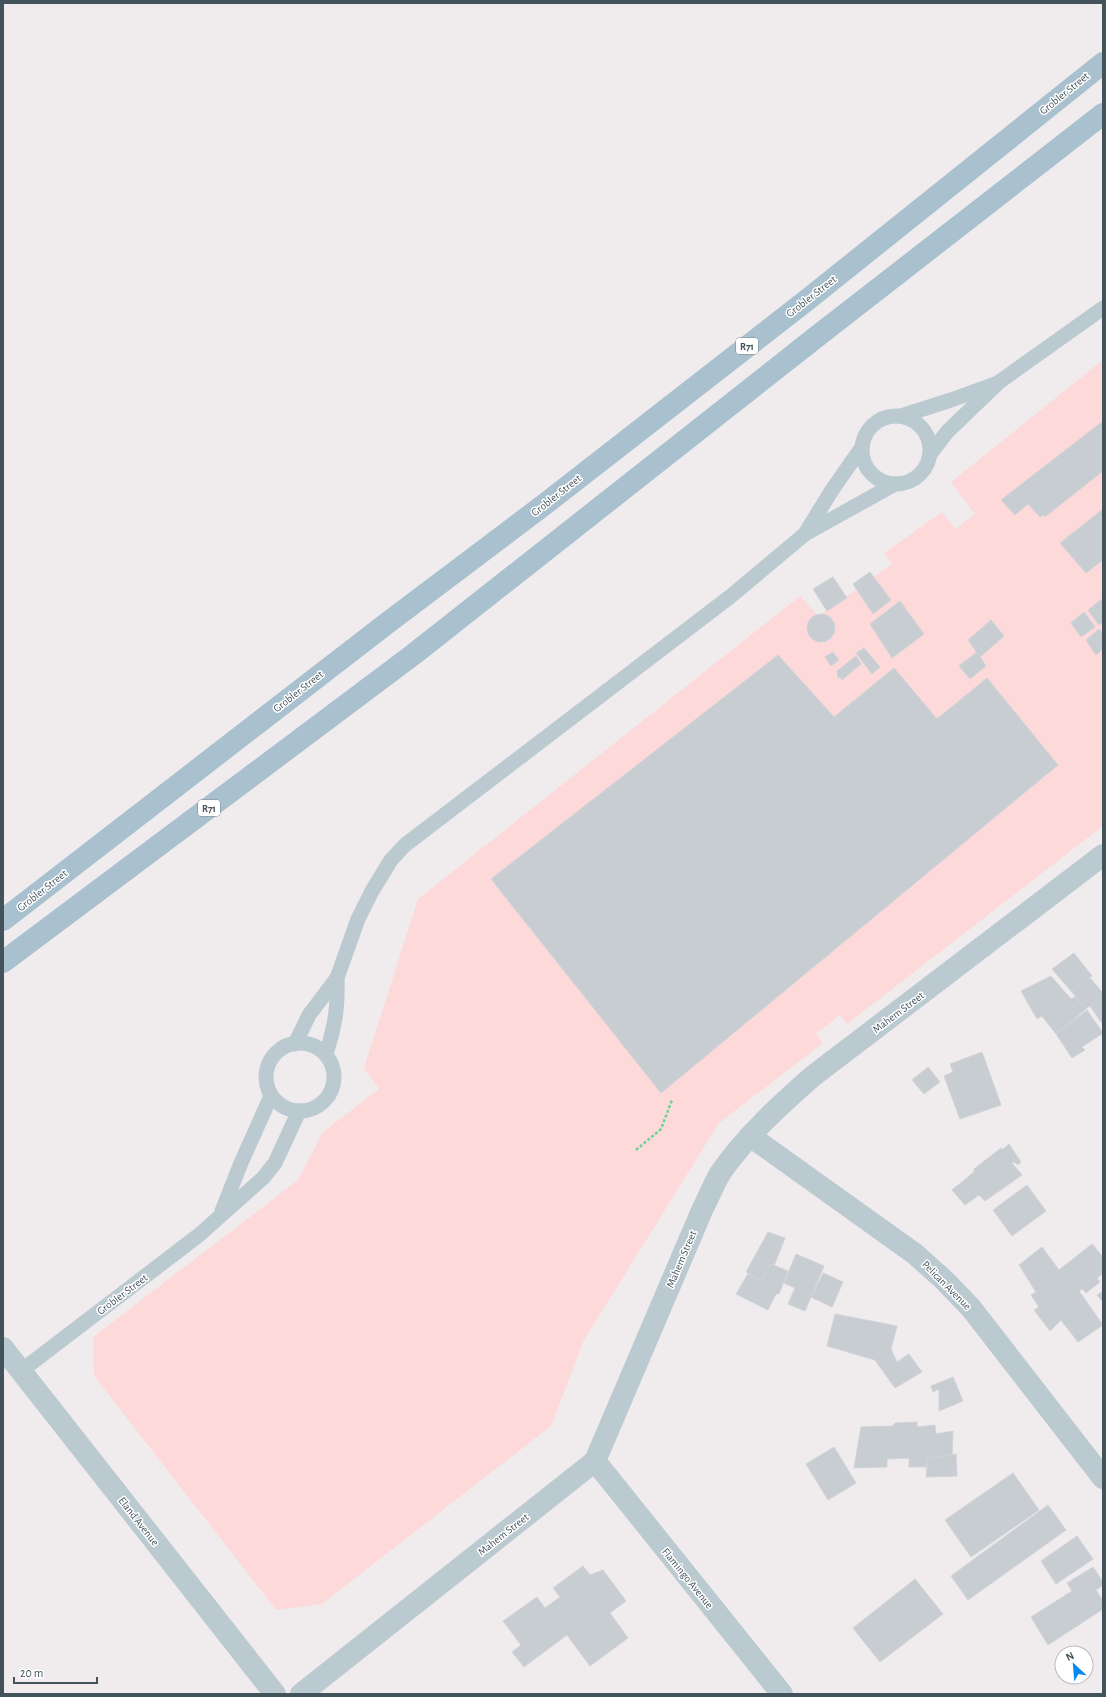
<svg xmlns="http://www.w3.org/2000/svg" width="1106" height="1697" font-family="'Alegreya Sans',sans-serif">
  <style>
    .medical { fill: #fdd9da }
    .building { fill: #c8cdd2; stroke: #d0d4d9 }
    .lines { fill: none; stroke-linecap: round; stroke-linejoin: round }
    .path { stroke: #69d592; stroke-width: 2.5; stroke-dasharray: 3 2; stroke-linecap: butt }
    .service { stroke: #bbcad1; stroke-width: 15 }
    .minor { stroke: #bbcad1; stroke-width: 22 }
    .primary { stroke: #a9c1cf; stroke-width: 22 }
    .labels { text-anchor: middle; stroke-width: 3; stroke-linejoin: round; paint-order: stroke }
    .shield { fill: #fff; stroke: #7b878d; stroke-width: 1 }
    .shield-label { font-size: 10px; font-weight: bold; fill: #43535c }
    .street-label { font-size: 11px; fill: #43535c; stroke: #fff }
  </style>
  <rect width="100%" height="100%" fill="#f0eced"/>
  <polygon class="medical" points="1103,360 1103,826 847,1024 840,1015 816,1034 823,1043 719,1123 584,1340 551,1426 322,1604 276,1610 94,1376 93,1337 298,1180 323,1132 379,1089 364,1068 418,899 800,596 818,616 892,564 884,553 942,512 955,529 975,514 951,482"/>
  <g class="building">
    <polygon points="1103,421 1103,471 1046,516 1043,515 1040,517 1028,504 1015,515 1001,500"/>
    <polygon points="1103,509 1103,560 1086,573 1060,543"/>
    <polygon points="870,572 891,600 873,614 853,584"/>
    <polygon points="833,577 847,598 827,611 813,589"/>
    <polygon points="1102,599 1103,622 1099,625 1088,610"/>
    <polygon points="900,601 924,634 892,658 870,624"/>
    <polygon points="1084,612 1095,627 1081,637 1071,623"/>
    <circle cx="821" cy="628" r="14"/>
    <polygon points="991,620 1004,636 980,657 968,640"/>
    <polygon points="1099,629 1103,634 1103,649 1096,655 1086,640"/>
    <polygon points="864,648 880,667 872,674 856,653"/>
    <polygon points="833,652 839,660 831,666 825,657"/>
    <polygon points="977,652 986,666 970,679 959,666"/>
    <polygon points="778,655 834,717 894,668 937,719 987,678 1058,765 661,1093 491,879"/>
    <polygon points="856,656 861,664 842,680 840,677 838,678 837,671"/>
    <polygon points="1074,953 1092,976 1071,991 1052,969"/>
    <polygon points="1051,976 1071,999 1075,997 1086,1009 1056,1034 1042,1016 1037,1019 1021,991"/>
    <polygon points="1089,977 1103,993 1103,995 1086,1009 1071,991"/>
    <polygon points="1103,995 1103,1021 1101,1022 1090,1006"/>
    <polygon points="1087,1010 1103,1033 1082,1047 1085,1050 1072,1058 1056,1034"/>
    <polygon points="982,1052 1001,1105 960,1119 944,1076 953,1072 950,1064"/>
    <polygon points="928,1067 940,1082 924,1094 912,1080"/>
    <polygon points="1009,1144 1021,1162 1018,1165 1014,1162 1012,1163 1022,1175 985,1201 979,1195 965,1205 952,1190 974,1172 974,1169 1001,1148 1002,1150"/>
    <polygon points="1027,1185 1046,1211 1012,1236 993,1210"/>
    <polygon points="768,1232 785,1238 774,1266 771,1264 761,1281 746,1272"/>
    <polygon points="1092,1244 1103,1257 1103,1273 1097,1278 1100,1282 1086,1293 1082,1289 1079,1291 1103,1325 1078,1342 1061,1320 1050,1331 1034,1310 1039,1307 1031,1295 1036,1292 1019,1265 1042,1247 1059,1270"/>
    <polygon points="796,1254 824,1266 805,1311 788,1304 795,1288 784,1283"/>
    <polygon points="771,1264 788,1271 779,1294 776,1294 768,1310 736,1294 748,1274 761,1281"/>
    <polygon points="823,1273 843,1282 832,1307 811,1297"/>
    <polygon points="1103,1291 1103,1302 1097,1295"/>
    <polygon points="835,1314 897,1326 891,1349 897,1362 909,1354 922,1372 895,1388 875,1360 827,1346"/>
    <polygon points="953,1377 963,1401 939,1411 939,1389 933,1392 931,1386"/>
    <polygon points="917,1422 917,1427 935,1425 936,1434 953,1431 952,1456 928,1458 927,1467 909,1467 909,1458 887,1459 887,1467 854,1468 861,1427 893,1426 895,1423"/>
    <polygon points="834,1447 856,1483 828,1500 806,1464"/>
    <polygon points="956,1454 957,1476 926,1477 928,1458"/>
    <polygon points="1013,1473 1039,1510 971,1557 945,1520"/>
    <polygon points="1048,1505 1066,1530 968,1600 951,1576"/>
    <polygon points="1077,1536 1093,1559 1056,1584 1041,1561"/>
    <polygon points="583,1566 590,1575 603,1570 626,1601 610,1613 628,1638 590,1666 567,1635 524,1667 512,1652 521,1645 503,1621 537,1597 545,1608 560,1597 553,1588"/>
    <polygon points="1093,1567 1103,1582 1103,1585 1096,1590 1103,1601 1103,1609 1048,1645 1031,1617 1072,1591 1067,1583"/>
    <polygon points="915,1579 943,1614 880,1662 853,1628"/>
  </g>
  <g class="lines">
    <polyline class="path" points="636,1150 661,1129 672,1100"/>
    <g class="service">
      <circle cx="896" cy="450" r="34"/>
      <polyline points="901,416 951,400 995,384"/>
      <polyline points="931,453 947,432 999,382 1103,308"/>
      <polyline points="805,534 832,490 862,447"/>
      <circle cx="300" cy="1077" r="34"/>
      <polyline points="295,1044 309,1015 337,978 358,919 372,891 391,860 405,845 731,596 805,534 895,484"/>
      <path d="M326,1054C335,1026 338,1008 337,978"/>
      <polyline points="222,1211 241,1163 271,1096"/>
      <polyline points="21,1371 199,1235 263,1178 275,1163 299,1111"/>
    </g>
    <g class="minor">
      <polyline points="750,1136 915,1254 944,1280 971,1308 1103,1478"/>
      <polyline points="3,1348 275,1694"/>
      <polyline points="595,1461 782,1694"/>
      <path d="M301,1694L595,1461L703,1208C709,1197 714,1183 721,1172C746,1136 780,1105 813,1076L1103,855"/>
    </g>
    <g class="primary">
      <polyline points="3,920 386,624 545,504 807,300 1103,63"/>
      <polyline points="3,962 414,654 815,338 1103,114"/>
    </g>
  </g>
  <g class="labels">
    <g class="shield">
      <rect x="736" y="338" width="22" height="16" rx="3"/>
      <rect x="198" y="800" width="22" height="16" rx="3"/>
    </g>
    <g class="shield-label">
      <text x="747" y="350">R71</text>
      <text x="209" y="812">R71</text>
    </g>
    <g class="street-label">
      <text transform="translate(1064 93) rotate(-39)" y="4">Grobler Street</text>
      <text transform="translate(811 296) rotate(-38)" y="4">Grobler Street</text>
      <text transform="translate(556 495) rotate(-38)" y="4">Grobler Street</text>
      <text transform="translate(298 691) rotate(-38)" y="4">Grobler Street</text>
      <text transform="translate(42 890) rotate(-38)" y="4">Grobler Street</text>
      <text transform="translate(898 1012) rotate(-37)" y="4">Mahem Street</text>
      <text transform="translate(681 1259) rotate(-67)" y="4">Mahem Street</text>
      <text transform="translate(947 1285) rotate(45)" y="4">Pelican Avenue</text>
      <text transform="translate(122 1294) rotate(-37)" y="4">Grobler Street</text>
      <text transform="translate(139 1521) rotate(52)" y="4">Eland Avenue</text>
      <text transform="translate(503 1534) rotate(-38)" y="4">Mahem Street</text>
      <text transform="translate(688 1578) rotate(51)" y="4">Flamingo Avenue</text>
    </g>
  </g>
  <rect width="1106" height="1697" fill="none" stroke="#43535c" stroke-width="8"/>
  <g transform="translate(1074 1665) rotate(334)"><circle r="19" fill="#ffffff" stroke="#b4babe"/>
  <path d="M0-3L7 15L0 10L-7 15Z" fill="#058af1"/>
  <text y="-6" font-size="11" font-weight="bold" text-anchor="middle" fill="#43535c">N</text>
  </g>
  <path d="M14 1677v6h83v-6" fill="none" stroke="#43535c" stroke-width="2"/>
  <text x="20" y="1677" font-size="12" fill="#43535c" stroke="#ffffff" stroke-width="3" paint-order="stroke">20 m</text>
</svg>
